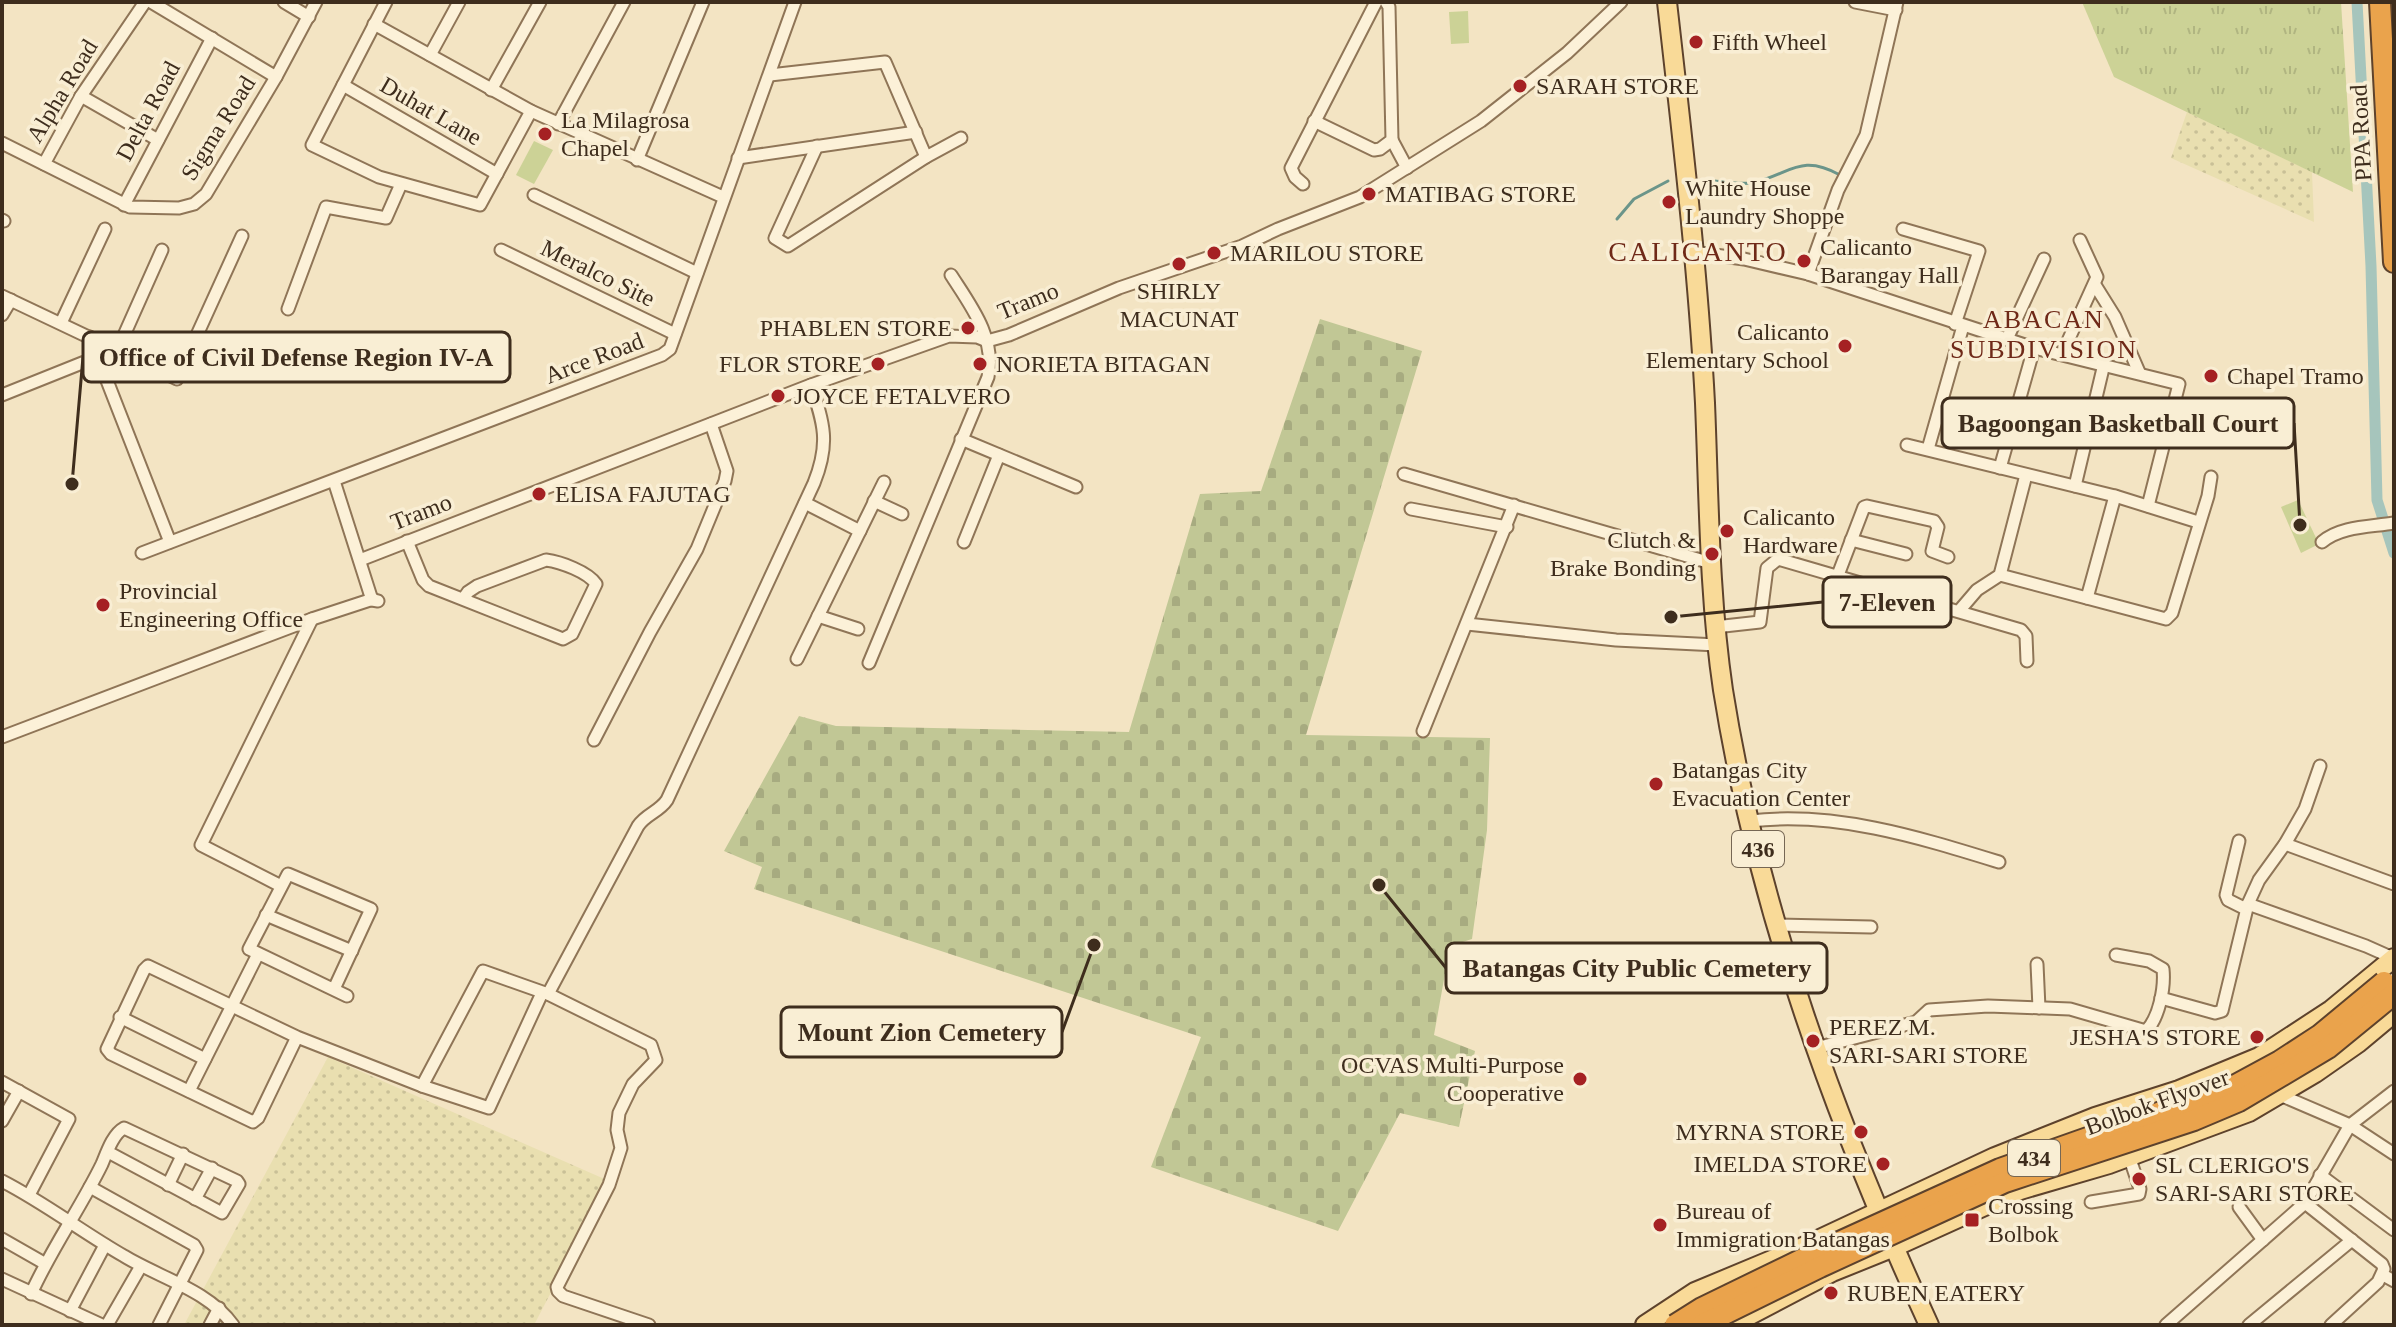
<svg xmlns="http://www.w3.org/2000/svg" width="2396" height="1327" font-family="Georgia,serif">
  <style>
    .farmland { fill: url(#farmland-dots) }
    .grass { fill: url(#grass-tufts) }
    .cemetery { fill: url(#cemetery-stones) }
    .pitch { fill: #ccd296 }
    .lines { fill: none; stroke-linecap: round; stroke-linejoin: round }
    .stream { stroke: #6b958a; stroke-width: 3 }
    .canal { stroke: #a6c5bc; stroke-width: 11 }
    .street-casing { stroke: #8f7557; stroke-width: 15 }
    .primary-casing { stroke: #5d422c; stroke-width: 22 }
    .highway-casing { stroke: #5d422c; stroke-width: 24 }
    .street { stroke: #fcf1d8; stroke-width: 11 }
    .primary { stroke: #f9da98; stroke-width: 18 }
    .highway { stroke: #eaa34c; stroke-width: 20 }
    .highway-bridge-casing { stroke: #5d422c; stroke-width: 24; stroke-linecap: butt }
    .highway-bridge { stroke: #eaa34c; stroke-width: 20 }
    .poi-dot { fill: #a52123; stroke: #f9eed4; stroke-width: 3 }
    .labels { text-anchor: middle; stroke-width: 7; stroke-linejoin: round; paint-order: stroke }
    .shield { fill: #f9eed4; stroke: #766754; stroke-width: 2 }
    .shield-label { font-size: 22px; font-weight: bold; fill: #3e2d1d }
    .poi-label { font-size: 24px; fill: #3e2d1d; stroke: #f9eed4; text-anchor: start }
    .street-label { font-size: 24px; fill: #3e2d1d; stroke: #f9eed4 }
    .neighbourhood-label { font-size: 26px; letter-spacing: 2px; fill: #6f2918; stroke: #f9eed4 }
    .quarter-label { font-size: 28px; letter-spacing: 2px; fill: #6f2918; stroke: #f9eed4 }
    .leader { fill: none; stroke: #3e2d1d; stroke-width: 3 }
    .callout-dot { fill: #3e2d1d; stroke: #f9eed4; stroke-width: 3 }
    .callout { fill: #f9eed4; stroke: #3e2d1d; stroke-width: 3 }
    .callout-label { font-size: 26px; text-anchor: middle; font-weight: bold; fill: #3e2d1d }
  </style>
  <defs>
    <pattern id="farmland-dots" width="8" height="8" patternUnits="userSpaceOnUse" patternTransform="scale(2)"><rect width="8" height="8" fill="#e9dfb0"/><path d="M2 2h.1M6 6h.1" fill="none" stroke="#c9c097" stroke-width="1.8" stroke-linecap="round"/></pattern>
    <pattern id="grass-tufts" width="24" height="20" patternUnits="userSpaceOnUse" patternTransform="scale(2)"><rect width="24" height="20" fill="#ccd296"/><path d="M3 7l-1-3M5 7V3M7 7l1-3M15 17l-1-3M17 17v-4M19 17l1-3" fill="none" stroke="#b0b581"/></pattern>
    <pattern id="cemetery-stones" width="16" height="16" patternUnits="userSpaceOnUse" patternTransform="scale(2)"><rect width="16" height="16" fill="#c1c795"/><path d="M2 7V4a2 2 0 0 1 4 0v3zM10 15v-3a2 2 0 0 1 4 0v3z" fill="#a7ab80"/></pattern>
  </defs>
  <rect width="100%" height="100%" fill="#f3e4c3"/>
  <g class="farmland">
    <polygon points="2187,112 2312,172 2314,222 2171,158"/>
    <polygon points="328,1057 609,1181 534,1325 184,1325"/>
  </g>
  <polygon class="grass" points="2082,2 2341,2 2353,192 2114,77"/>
  <polygon class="cemetery" points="1320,319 1422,351 1306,735 1490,738 1487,830 1472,939 1450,946 1434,1035 1475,1051 1459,1127 1400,1113 1338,1231 1151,1167 1201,1037 754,889 762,867 724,851 799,716 836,726 1129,732 1200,494 1261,491"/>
  <g class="pitch">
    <polygon points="1468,11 1469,43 1451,44 1449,12"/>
    <polygon points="534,141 553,150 534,184 516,175"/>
    <polygon points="2298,500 2319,544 2301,553 2281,507"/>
  </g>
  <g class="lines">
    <g class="stream">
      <path d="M1704,180C1720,181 1741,186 1756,182C1792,172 1802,154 1840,175"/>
      <polyline points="1617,219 1634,199 1668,181"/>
    </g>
    <polyline class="canal" points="2357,2 2371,266 2377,500 2394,553"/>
    <g class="street-casing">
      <g id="street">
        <polyline points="151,2 276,77"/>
        <polyline points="284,2 309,17"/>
        <polyline points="386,2 312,145 379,177 480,205 531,111"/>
        <polyline points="1855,2 1896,10"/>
        <polyline points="374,24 531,111 723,197"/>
        <polyline points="430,55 459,2"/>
        <polyline points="770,75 885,62 926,157"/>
        <polyline points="343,85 497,174"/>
        <polyline points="491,90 540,2"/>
        <polyline points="81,96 158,140"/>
        <polyline points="1314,121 1374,150 1380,149 1392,140 1389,7 1386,2"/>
        <polyline points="558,124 624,2"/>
        <polyline points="1392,140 1407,168"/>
        <polyline points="2,143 130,207 179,208 194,204 206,194 276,77 316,2"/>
        <polyline points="817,146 775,238 788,246 926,157 961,138"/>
        <polyline points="738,158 916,132"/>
        <polyline points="637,160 703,2"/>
        <polyline points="44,164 81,96 145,2"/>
        <polyline points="1303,184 1295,177 1291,168 1376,2"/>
        <polyline points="534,195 697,273"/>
        <polyline points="124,205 212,38"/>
        <polyline points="2,220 4,221"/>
        <polyline points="1903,229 1979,251 1955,324"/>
        <polyline points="501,250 675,334"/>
        <polyline points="1693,252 1744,259 1808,274 2034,348 2179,384 2148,506"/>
        <polyline points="1808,274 1838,190 1866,135 1897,2"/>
        <polyline points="2095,285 2115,317 2139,372"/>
        <polyline points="2,296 177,379 242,236"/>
        <polyline points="288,309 326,207 386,218 401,184"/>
        <polyline points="2,315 11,300"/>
        <polyline points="61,323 105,229"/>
        <polyline points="90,337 170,542"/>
        <polyline points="2007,339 2044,259"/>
        <polyline points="117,351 162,250"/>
        <polyline points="2062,354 2097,277 2080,240"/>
        <polyline points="2,395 97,357"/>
        <polyline points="961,439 1076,487"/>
        <polyline points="1907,445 2115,496 2198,522"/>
        <polyline points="1928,449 1963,326"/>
        <polyline points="2000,468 2034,348"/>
        <polyline points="1404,474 1711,563"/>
        <polyline points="334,481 372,600 378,601"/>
        <polyline points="2075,486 2104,364"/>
        <polyline points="874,501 902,514"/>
        <polyline points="805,503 860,531"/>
        <polyline points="1411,509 1507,527"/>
        <polyline points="1851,540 1906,554"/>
        <path d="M407,541L423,580L429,586L563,639L572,634L596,584C588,572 561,562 546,560L477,586L468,592L463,599"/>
        <polyline points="964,542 999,455"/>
        <path d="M2322,542C2341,526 2370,527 2394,523"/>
        <polyline points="142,553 662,355 670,349 795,2"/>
        <polyline points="360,560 811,385 949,336 977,337 987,341 1009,335 1119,288 1242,246 1278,229 1360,197 1481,121 1567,53 1621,2"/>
        <polyline points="1838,575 1864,507 1867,506 1934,521 1938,527 1932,551 1948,557"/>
        <polyline points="2000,575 2166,619 2172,613 2208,496 2211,477"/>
        <polyline points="2087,598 2115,496"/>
        <polyline points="1959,611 1977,590 2000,575 2026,475"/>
        <polyline points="818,616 858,629"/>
        <polyline points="1467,624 1616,640 1717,645"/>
        <polyline points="1715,627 1760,622 1767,568 1778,559 2021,630 2026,636 2027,661"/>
        <polyline points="797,659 884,482"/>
        <path d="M869,663L988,377C996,338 971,306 951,275"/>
        <polyline points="1423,731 1514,505"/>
        <polyline points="2,737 312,619 373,599"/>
        <polyline points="594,740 650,632 697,549 725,481 727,471 711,424"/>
        <path d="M1750,821C1835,811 1918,837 1999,862"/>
        <polyline points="2239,841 2226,895 2228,900 2246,909"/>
        <polyline points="2285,844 2394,884"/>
        <polyline points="281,886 201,845 312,619"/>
        <polyline points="2248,904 2366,946 2393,958"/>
        <polyline points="266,915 352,951"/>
        <polyline points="1777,925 1871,927"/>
        <polyline points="2037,964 2039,1008"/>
        <polyline points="334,989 371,909 288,874 249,949 347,996"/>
        <path d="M548,994L638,826C646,814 659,812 667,800L814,483C830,443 824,424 811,385"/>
        <polyline points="2161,998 2215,1013 2222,1011 2248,904 2259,880 2285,844 2305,809 2320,766"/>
        <polyline points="120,1017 205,1059"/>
        <polyline points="297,1037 258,1118 253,1122 111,1054 107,1049 144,970 148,966 297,1037 422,1086 489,1108 542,993"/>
        <path d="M1816,1048L1916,1022L1929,1010L1988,1006L2070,1009L2146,1031C2159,1018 2165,988 2163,969L2149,961L2116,955"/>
        <polyline points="2,1082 69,1119 29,1195"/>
        <polyline points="422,1086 483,971 548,994 651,1045 656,1060 633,1084 619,1113 617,1130 621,1148 609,1185 557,1287 558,1291 563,1296 649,1325"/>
        <polyline points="189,1091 258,954"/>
        <polyline points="2280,1095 2350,1125 2394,1154"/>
        <polyline points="2,1121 19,1091"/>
        <polyline points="2320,1175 2394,1230"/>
        <path d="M2,1181C45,1203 82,1232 124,1256C160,1278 208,1290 233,1325"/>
        <polyline points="168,1185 183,1154"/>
        <polyline points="90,1187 194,1245 197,1250 159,1325"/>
        <polyline points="195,1199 212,1168"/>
        <polyline points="2091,1202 2139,1194 2140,1189 2129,1156"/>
        <polyline points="2305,1203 2382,1264 2384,1269 2378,1282 2331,1325"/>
        <polyline points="2239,1207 2263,1240"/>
        <polyline points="2,1239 44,1263"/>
        <polyline points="2383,1275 2394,1281"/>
        <polyline points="2,1279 102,1325"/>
        <path d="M31,1294C51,1249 80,1209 102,1164C107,1152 113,1134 124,1128L237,1181L239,1184L222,1213L108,1152"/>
        <polyline points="70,1311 105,1245"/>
        <polyline points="107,1325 141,1266"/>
        <polyline points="210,1325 219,1308"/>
        <polyline points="2166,1325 2305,1203 2350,1125 2394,1091"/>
        <polyline points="2249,1325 2352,1240"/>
      </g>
    </g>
    <g class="primary-casing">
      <g id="primary">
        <path d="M1667,2C1682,135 1698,270 1705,403C1709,499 1709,595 1723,690C1758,910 1836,1123 1929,1325"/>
        <polyline points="1645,1325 1695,1292 1803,1247 1995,1157 2095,1117 2179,1090 2259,1057 2331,1010 2394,958"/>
        <polyline points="1731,1325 1832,1272 1894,1247 2020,1190 2109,1164 2249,1112 2315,1073 2358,1043 2394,1013"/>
      </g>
    </g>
    <g class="highway-casing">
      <polyline id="highway" points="2380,2 2394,262"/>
    </g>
    <use href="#street" class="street"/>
    <use href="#primary" class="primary"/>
    <use href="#highway" class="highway"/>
    <g class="highway-bridge-casing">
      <g id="highway-bridge">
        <polyline points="1675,1325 1702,1308 1813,1254 2000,1169 2232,1087 2280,1061 2320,1035 2384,982"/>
        <polyline points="1702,1325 1820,1267 2005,1182 2194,1120 2239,1101 2328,1048 2394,994"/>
      </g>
    </g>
    <use href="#highway-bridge" class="highway-bridge"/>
  </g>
  <g class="poi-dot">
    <circle cx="1696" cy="42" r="8"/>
    <circle cx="1520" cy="86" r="8"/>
    <circle cx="545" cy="134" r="8"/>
    <circle cx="1369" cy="194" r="8"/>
    <circle cx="1669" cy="202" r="8"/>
    <circle cx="1214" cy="253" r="8"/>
    <circle cx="1804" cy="261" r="8"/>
    <circle cx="1179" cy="264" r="8"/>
    <circle cx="968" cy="328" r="8"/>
    <circle cx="1845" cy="346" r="8"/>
    <circle cx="878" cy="364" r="8"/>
    <circle cx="980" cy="364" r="8"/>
    <circle cx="2211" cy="376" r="8"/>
    <circle cx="778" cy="396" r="8"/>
    <circle cx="539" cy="494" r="8"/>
    <circle cx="1727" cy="531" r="8"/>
    <circle cx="1712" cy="554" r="8"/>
    <circle cx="103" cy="605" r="8"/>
    <circle cx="1656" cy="784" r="8"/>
    <circle cx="2257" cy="1037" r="8"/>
    <circle cx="1813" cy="1041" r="8"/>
    <circle cx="1580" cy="1079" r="8"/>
    <circle cx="1861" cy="1132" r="8"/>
    <circle cx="1883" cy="1164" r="8"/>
    <circle cx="2139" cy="1179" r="8"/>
    <rect x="1964" y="1212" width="16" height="16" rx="4"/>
    <circle cx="1660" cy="1225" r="8"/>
    <circle cx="1831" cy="1293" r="8"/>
  </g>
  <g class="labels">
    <g class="shield">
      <rect x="1732" y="831" width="52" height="36" rx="6"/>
      <rect x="2008" y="1140" width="52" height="36" rx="6"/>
    </g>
    <g class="shield-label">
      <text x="1758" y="857">436</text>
      <text x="2034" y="1166">434</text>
    </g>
    <g class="poi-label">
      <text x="1712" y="50">Fifth Wheel</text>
      <text x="1536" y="94">SARAH STORE</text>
      <text x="561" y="128">La Milagrosa<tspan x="561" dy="28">Chapel</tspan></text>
      <text x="1685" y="196">White House<tspan x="1685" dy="28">Laundry Shoppe</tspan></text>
      <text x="1385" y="202">MATIBAG STORE</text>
      <text x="1820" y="255">Calicanto<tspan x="1820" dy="28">Barangay Hall</tspan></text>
      <text x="1230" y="261">MARILOU STORE</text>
      <text x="1179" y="299" text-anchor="middle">SHIRLY<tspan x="1179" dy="28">MACUNAT</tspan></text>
      <text x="952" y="336" text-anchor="end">PHABLEN STORE</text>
      <text x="1829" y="340" text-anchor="end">Calicanto<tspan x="1829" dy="28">Elementary School</tspan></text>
      <text x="862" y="372" text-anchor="end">FLOR STORE</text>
      <text x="996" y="372">NORIETA BITAGAN</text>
      <text x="2227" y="384">Chapel Tramo</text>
      <text x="794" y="404">JOYCE FETALVERO</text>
      <text x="555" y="502">ELISA FAJUTAG</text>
      <text x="1743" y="525">Calicanto<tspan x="1743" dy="28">Hardware</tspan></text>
      <text x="1696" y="548" text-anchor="end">Clutch &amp;<tspan x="1696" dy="28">Brake Bonding</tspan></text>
      <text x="119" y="599">Provincial<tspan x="119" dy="28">Engineering Office</tspan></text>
      <text x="1672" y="778">Batangas City<tspan x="1672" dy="28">Evacuation Center</tspan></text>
      <text x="1829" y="1035">PEREZ M.<tspan x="1829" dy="28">SARI-SARI STORE</tspan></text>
      <text x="2241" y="1045" text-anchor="end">JESHA'S STORE</text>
      <text x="1564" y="1073" text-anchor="end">OCVAS Multi-Purpose<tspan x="1564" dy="28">Cooperative</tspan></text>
      <text x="1845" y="1140" text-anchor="end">MYRNA STORE</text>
      <text x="1867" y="1172" text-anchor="end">IMELDA STORE</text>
      <text x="2155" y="1173">SL CLERIGO'S<tspan x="2155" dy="28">SARI-SARI STORE</tspan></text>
      <text x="1988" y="1214">Crossing<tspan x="1988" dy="28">Bolbok</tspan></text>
      <text x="1676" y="1219">Bureau of<tspan x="1676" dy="28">Immigration Batangas</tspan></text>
      <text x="1847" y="1301">RUBEN EATERY</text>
    </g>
    <g class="street-label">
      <text transform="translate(62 91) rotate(-59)" y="8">Alpha Road</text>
      <text transform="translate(148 111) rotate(-62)" y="8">Delta Road</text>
      <text transform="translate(431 111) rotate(30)" y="8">Duhat Lane</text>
      <text transform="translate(218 128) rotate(-58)" y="8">Sigma Road</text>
      <text transform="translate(2361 133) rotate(-93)" y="8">PPA Road</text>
      <text transform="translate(598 273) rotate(26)" y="8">Meralco Site</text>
      <text transform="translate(1028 301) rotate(-22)" y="8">Tramo</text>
      <text transform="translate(594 358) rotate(-21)" y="8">Arce Road</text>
      <text transform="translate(421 512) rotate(-21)" y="8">Tramo</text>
      <text transform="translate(2157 1102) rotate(-20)" y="8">Bolbok Flyover</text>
    </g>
    <g class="neighbourhood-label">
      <text x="2044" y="328">ABACAN<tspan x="2044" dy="30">SUBDIVISION</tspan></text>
    </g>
    <g class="quarter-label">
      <text x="1698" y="261">CALICANTO</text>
    </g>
  </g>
  <path class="leader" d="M72 484L83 357M2300 525L2294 423M1671 617L1823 602M1379 885L1446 968M1094 945L1062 1032"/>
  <g class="callout-dot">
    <circle cx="72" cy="484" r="8"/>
    <circle cx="2300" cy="525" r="8"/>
    <circle cx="1671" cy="617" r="8"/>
    <circle cx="1379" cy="885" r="8"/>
    <circle cx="1094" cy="945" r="8"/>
  </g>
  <g class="callout">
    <rect x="83" y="332" width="427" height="50" rx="8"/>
    <rect x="1942" y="398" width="352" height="50" rx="8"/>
    <rect x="1823" y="577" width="128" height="50" rx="8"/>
    <rect x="1446" y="943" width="381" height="50" rx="8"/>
    <rect x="781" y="1007" width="281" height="50" rx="8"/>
  </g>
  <g class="callout-label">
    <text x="296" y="366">Office of Civil Defense Region IV-A</text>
    <text x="2118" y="432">Bagoongan Basketball Court</text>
    <text x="1887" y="611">7-Eleven</text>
    <text x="1637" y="977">Batangas City Public Cemetery</text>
    <text x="922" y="1041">Mount Zion Cemetery</text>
  </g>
  <rect width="2396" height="1327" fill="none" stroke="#3e2d1d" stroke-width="8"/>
</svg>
